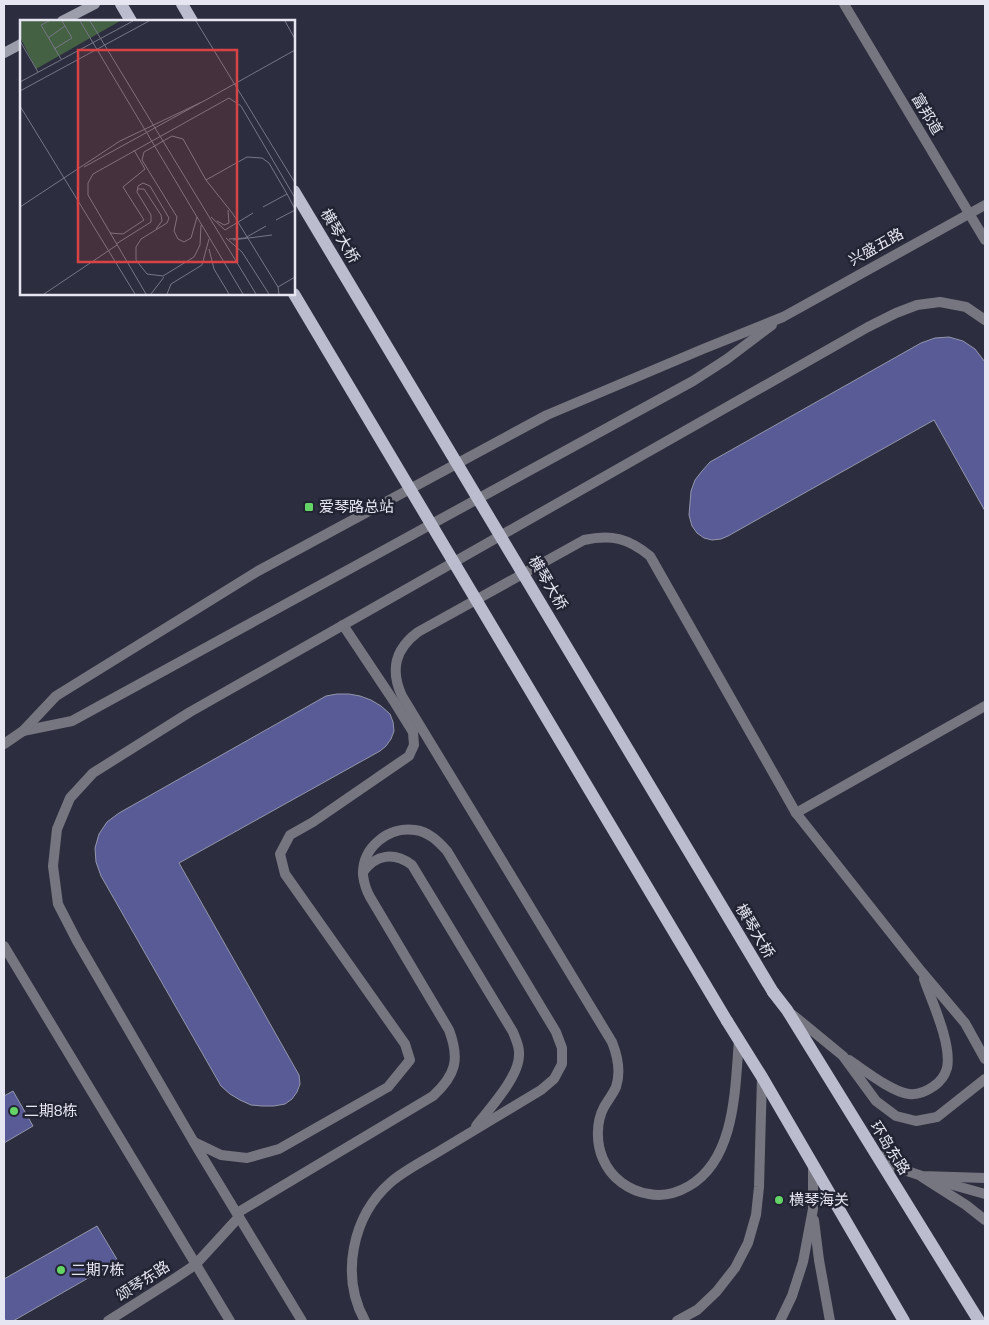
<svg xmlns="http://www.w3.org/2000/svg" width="989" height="1325" font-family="'Titillium Web','Noto Sans SC',sans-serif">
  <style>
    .building { fill: #585b96; stroke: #9497ab }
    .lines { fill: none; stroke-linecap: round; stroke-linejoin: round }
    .lane { stroke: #75767f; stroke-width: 10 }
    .street { stroke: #75767f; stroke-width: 10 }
    .secondary { stroke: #9d9eac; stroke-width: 10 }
    .primary { stroke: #bbbdcf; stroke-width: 12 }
    .primary-bridge { stroke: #bbbdcf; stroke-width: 12 }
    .poi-dot { fill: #65d467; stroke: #222433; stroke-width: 2 }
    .labels { text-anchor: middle; stroke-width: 5; stroke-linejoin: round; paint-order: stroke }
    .street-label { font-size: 15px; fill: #e5e6f1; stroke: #222433 }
    .poi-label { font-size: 15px; fill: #e5e6f1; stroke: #222433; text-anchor: start }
    .inset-road { fill: none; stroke: #767786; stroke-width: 1 }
    .view { fill: #d84446; fill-opacity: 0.15; stroke: #d84446; stroke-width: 2.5 }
    .inset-edge { fill: none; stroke: #e5e6f1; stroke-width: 2.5 }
  </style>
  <rect width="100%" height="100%" fill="#2c2d3e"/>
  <g class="building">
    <polygon points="949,337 963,341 975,349 985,362 985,511 934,420 728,536 721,539 712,540 704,538 697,533 692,526 689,515 691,491 695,480 702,471 710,462 921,343 935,338"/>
    <polygon points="337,694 349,694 360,696 371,700 381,706 390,714 393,722 394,731 391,739 386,746 380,751 179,863 299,1075 300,1084 297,1092 292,1099 285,1104 274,1106 262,1106 251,1105 240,1100 230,1094 221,1086 101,876 96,862 95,848 99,834 107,822 119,813 326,696"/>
    <polygon points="13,1091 33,1126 4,1143 4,1096"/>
    <polygon points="97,1226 118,1261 13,1321 6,1321 4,1318 4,1279"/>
  </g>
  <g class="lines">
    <g class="lane">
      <polyline points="796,813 985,706"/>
      <path d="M363,872C376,854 394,852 412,865L513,1032C516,1040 520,1047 519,1055C519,1077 490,1108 476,1126"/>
      <polyline points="793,1015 843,1056 876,1101 896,1116 916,1121 937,1117 985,1079"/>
      <path d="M739,1040C735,1087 736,1159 689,1186C677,1193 663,1197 649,1194C629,1191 611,1178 603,1159C596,1143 596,1122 604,1107C608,1100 613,1094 616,1087C621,1072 618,1057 612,1042L402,696C390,670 395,649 418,632L584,540C611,534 628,538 650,556L796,813L921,971L965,1023L985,1059"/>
      <path d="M849,1060C864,1070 892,1092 909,1094C918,1095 927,1091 934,1086C940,1082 945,1075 947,1068C952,1044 932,1002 924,979"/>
      <polyline points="194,1142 221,1155 247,1158 279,1149 388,1087 410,1060 405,1044 285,874 280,854 290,835 313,822 409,756 414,745 413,732 395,703 343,625"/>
      <polyline points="877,1154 898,1168 922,1176 985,1178"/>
      <polyline points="922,1177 966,1205 985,1220"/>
      <polyline points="939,1181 985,1194"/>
      <path d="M237,1213L433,1096C456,1075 460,1059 449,1030L370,897C366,890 364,883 363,875C362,847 389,826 415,830C429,832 438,841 447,851L556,1032L562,1048V1064L554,1079L541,1090C508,1110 476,1129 443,1149C427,1159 405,1170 391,1182C352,1216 340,1276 365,1321"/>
      <polyline points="814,1220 819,1260 830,1321"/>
      <polyline points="302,1321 199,1151 77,941 58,904 53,866 57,829 70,798 93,773 190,712 868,327 896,313 917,305 940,302 966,307 985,320"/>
      <polyline points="677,1321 697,1310 717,1291 735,1268 748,1243 756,1215 759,1187 762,1077"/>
      <polyline points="780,1321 792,1296 803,1262 813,1209 813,1164"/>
    </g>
    <g class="street">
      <polyline points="844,4 985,240"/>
      <polyline points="23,731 72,721 693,381 727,359 772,325"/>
      <polyline points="4,744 23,731 56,696 258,571 547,415 703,349 783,317 985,205"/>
      <polyline points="4,946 230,1321"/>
      <polyline points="108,1321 171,1281 195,1265 239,1217"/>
    </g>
    <g class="secondary">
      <polyline points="62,21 95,4"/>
      <polyline points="4,53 21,44"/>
    </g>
    <g class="primary">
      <polyline points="121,4 131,21"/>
      <polyline points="182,4 192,21"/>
      <polyline points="773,992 787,1010 979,1321"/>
      <polyline points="727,1021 762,1077 904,1321"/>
    </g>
    <g class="primary-bridge">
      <polyline points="294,191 773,992"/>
      <polyline points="294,294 727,1021"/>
    </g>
  </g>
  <g class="poi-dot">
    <rect x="304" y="502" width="10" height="10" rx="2.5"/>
    <circle cx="14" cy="1111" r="5"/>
    <circle cx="779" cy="1200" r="5"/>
    <circle cx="61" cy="1270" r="5"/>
  </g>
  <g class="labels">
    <g class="street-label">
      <text transform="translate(927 114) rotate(59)" y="5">富邦道</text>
      <text transform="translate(340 236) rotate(59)" y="5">横琴大桥</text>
      <text transform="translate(876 247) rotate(-29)" y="5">兴盛五路</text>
      <text transform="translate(548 583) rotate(59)" y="5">横琴大桥</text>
      <text transform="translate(755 931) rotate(59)" y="5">横琴大桥</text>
      <text transform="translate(890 1148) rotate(58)" y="5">环岛东路</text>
      <text transform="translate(143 1281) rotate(-33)" y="5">颂琴东路</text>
    </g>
    <g class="poi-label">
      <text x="319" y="512">爱琴路总站</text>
      <text x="24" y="1116">二期8栋</text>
      <text x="789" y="1205">横琴海关</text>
      <text x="71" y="1275">二期7栋</text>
    </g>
  </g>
  <g transform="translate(20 20)">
    <rect width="275" height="275" fill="#2c2d3e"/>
    <path d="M0,1H100L16,49L0,17Z" fill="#456144"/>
    <path class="inset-road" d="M29,1L21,5L41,39M60,1L223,274M70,1L236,274M176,1L275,163M265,1L275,19M28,18L45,6M0,21L18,52M34,29L52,18L42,1M0,62L113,1M0,71L129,1M0,86L115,274M64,147L180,83M186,160L227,137L242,138L249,143L267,174L243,187M117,169H124L141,195L142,201L136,209M267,174L275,189M0,187L100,121L184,81L275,30M177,197L171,218L164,222L158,219L154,211L157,197L122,140L124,132L152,116L163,119L186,160L213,194L258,267M191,197L205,210L233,193M256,200L275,190M197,201L204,205L209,203L208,190M90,213L103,214L124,200L103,167L125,149L114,130M206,218L222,232L249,274M209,219L225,218L246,206M213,220L252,215M96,224L131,202V195L117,172L118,166L123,163L130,166L149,198L147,203L121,219L116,227V240L127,254L143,256L174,237L180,225L181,205M189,229L194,249L209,274M24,274L97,225M126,274L68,175V163L73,154L209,78L221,86L275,178M131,274L144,257M147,274L151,264L182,245L189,219M259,274L258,267L275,257"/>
    <path class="view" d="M58,30H217V242H58Z"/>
    <rect width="275" height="275" class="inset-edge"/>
  </g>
  <rect width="989" height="1325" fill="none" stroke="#e5e6f1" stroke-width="10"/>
</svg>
